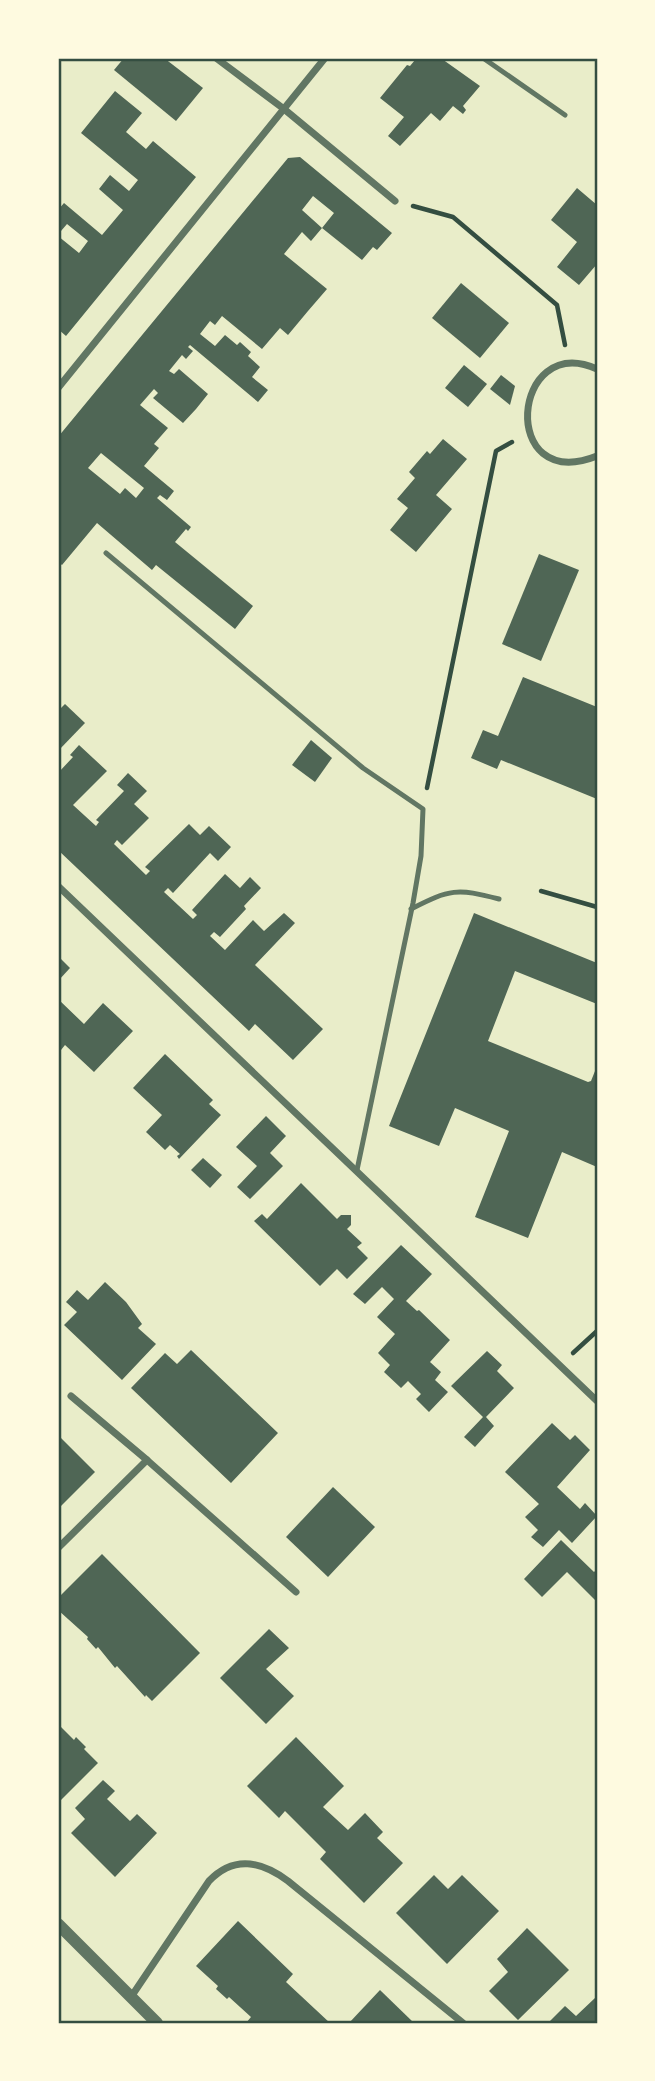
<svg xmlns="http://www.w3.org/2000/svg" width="655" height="2081" font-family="Montserrat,sans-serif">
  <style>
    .building { fill: #4f6655; fill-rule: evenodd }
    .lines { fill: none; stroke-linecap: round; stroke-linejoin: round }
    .path { stroke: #344e41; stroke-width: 4.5 }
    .service { stroke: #617663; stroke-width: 5 }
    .minor { stroke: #617663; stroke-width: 7 }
    .tertiary { stroke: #617663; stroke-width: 12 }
    .neatline { fill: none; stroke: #344e41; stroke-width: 2.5 }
  </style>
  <rect width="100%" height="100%" fill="#e9edc9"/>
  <g class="building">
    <polygon points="124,58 164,58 203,88 176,121 114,70"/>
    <polygon points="412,58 442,59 480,86 463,106 466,110 463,114 453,106 440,121 431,113 400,146 388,136 404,117 380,98 407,65 410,66 415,60"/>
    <polygon points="115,91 142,113 126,132 146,149 153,141 196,177 66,336 58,329 58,236 79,253 88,241 67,224 61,231 58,228 58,210 64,203 102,235 123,210 99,189 110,175 129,191 138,180 81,133"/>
    <path d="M300,157L392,233L377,250L373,247L362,260L322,228L334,213L313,196L302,210L322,228L311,241L302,232L284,254L327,289L308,311L288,335L280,328L262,349L222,316L215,325L210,321L200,334L215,346L225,335L237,345L240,342L251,352L248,356L260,367L252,377L268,390L258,402L190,345L188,347L193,351L186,359L182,355L169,371L174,374L179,369L208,394L196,409L183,423L153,398L158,393L154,389L140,405L168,428L154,444L159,448L144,466L174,491L167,500L160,495L157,498L191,527L188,531L186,529L175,542L253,606L235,629L156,565L152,570L97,523L62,565L58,562V437L288,158ZM101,453L144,488L136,498L125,488L120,494L88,468Z"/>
    <polygon points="577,188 597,205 597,264 579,285 557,267 577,242 551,220"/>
    <polygon points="461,283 509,323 480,358 432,318"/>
    <polygon points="464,365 487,384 468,407 445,388"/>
    <polygon points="501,375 515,386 510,405 490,389"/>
    <polygon points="443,439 467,459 436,495 452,509 416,552 390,530 408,508 397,499 415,478 409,472 427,451 430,454"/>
    <polygon points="539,554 579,570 541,661 502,644"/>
    <polygon points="523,677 597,707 597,799 501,760 497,769 471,758 483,730 498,736"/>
    <polygon points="65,704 85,723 58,751 58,711"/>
    <polygon points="311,740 332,758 315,782 292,765"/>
    <polygon points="79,745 107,771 73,805 96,826 99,822 96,820 124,791 117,785 128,773 147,791 134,804 149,818 122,845 117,840 114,844 146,875 150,871 145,867 189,824 200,835 209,826 231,847 218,861 210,853 173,893 168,888 164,892 193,919 197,915 192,910 225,874 240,888 250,877 261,888 244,906 246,909 220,937 214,932 210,936 225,950 253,920 264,931 284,913 295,923 255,965 323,1029 293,1060 255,1024 249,1031 58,850 58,773 73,757 70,755"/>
    <polygon points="474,913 597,963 597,1004 515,971 488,1041 588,1082 591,1081 597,1066 597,1167 562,1152 528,1238 475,1217 509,1131 455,1108 439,1146 389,1126"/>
    <polygon points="58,956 70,968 58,981"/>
    <polygon points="58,999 84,1024 103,1003 133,1031 94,1072 65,1045 61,1050 58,1046"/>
    <polygon points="165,1054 213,1100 209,1104 221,1115 179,1159 177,1156 180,1154 170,1145 165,1150 146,1132 162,1115 133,1088"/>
    <polygon points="266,1116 286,1136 270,1153 283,1166 250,1199 237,1187 257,1166 236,1147"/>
    <polygon points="203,1158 222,1175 210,1188 191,1170"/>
    <polygon points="301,1183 337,1219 341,1215 351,1215 351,1225 347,1229 362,1243 357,1247 368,1258 347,1279 337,1269 320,1286 254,1221 262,1214 267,1219"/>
    <polygon points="401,1245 432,1274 406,1301 417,1311 419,1310 450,1340 430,1362 441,1372 435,1380 448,1392 429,1412 416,1399 421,1394 408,1381 401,1388 384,1372 390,1365 378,1353 395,1334 377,1317 394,1299 382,1287 365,1304 353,1294"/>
    <polygon points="105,1282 126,1302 142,1324 138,1328 156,1344 122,1380 64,1325 77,1312 66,1302 77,1290 88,1300"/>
    <polygon points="191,1350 278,1433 231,1483 131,1388 165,1353 177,1364"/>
    <polygon points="487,1351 502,1365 497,1371 514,1388 486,1417 494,1426 475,1447 464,1437 483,1417 451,1386"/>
    <polygon points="552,1423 570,1440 575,1435 590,1450 557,1487 580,1509 585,1503 597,1516 572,1543 559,1530 543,1547 531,1537 538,1530 525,1517 539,1504 505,1472"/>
    <polygon points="58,1435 95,1472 58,1509"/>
    <polygon points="333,1487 375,1527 328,1577 286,1537"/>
    <polygon points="561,1540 594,1572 597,1569 597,1598 595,1600 567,1572 542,1597 524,1579"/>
    <polygon points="102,1554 200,1653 152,1701 146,1695 145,1697 117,1666 115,1668 98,1647 96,1649 87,1639 88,1637 58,1610 58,1598"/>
    <polygon points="269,1629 289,1648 266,1669 294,1696 266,1724 220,1678"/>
    <polygon points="58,1724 74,1740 76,1737 86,1747 84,1749 98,1763 58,1803"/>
    <polygon points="296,1737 344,1786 323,1807 348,1830 365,1813 383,1832 377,1838 403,1863 364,1903 320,1859 326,1852 285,1811 279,1818 247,1786"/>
    <polygon points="103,1780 115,1791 107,1799 130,1821 137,1814 157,1833 115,1877 71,1833 85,1819 75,1808"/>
    <polygon points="434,1875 448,1889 462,1875 499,1911 447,1964 396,1913"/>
    <polygon points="238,1921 293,1974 286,1982 330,2023 246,2023 251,2017 229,1997 227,1999 216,1989 218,1986 196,1966"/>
    <polygon points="527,1928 569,1970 518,2020 489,1991 508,1972 497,1959"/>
    <polygon points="380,1990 414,2023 349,2023"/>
    <polygon points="595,1998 597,2000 597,2023 548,2023 565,2006 576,2016"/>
  </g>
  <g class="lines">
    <g class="path">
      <polyline points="413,206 453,217 557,305 565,345"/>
      <polyline points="427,788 496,451 512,442"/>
      <polyline points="541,891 597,907"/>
      <polyline points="573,1353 597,1331"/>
    </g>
    <g class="service">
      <polyline points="483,58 565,115"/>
      <polyline points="106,553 363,768 423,809 421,856 413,903 357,1170"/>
      <path d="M411,909C450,889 457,888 499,899"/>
    </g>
    <g class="minor">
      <polyline points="216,58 284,109 395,201"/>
      <path d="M597,369C511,331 498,495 597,456"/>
      <polyline points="58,388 325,58"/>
      <polyline points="58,886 597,1401"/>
      <polyline points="71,1396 147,1460"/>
      <polyline points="58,1548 147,1460 296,1592"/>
      <path d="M131,1997L209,1881C234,1855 261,1861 288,1881L463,2023"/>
    </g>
    <polyline class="tertiary" points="58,1924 157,2023"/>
  </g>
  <rect width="655" height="2081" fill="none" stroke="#fefae0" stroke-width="119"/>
  <rect x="60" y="60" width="536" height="1962" class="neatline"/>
</svg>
